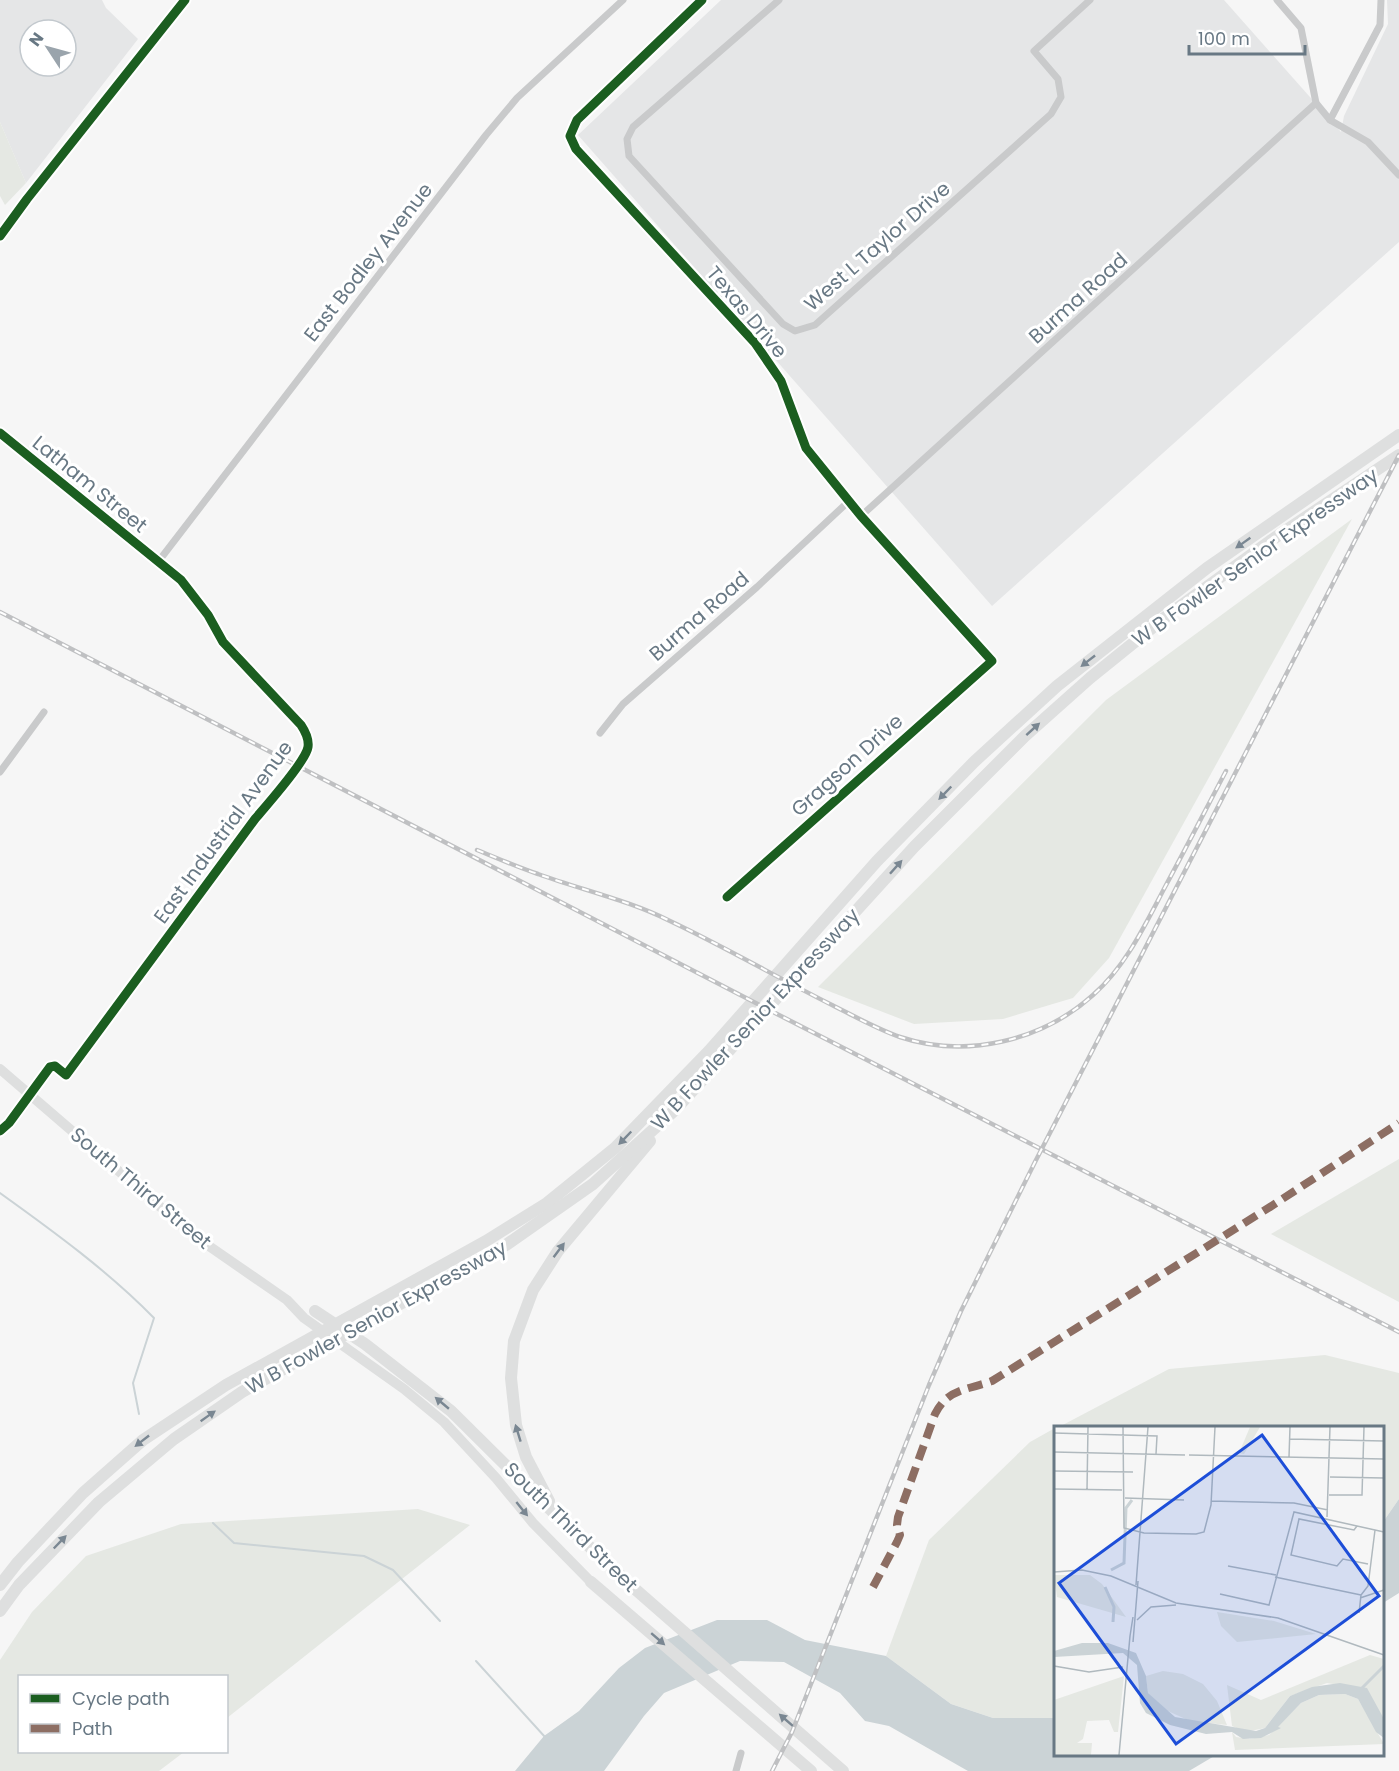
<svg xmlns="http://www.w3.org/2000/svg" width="1399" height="1771" font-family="Poppins,sans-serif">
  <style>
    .built { fill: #e5e6e7; fill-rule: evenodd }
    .green { fill: #e5e8e3 }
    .water { fill: #cbd3d6 }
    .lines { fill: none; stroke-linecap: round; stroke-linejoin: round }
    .stream { stroke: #cbd3d6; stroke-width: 2 }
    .street { stroke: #c9cacb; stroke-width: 7 }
    .secondary { stroke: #dedfdf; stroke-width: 9 }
    .primary { stroke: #dedfdf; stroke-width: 10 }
    .highway { stroke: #dedfdf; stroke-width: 12 }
    .rail-casing { stroke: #bfc0c2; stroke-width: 4.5 }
    .rail { stroke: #fff; stroke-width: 2; stroke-dasharray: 7; stroke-linecap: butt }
    .quiet { stroke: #8d6e63; stroke-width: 8; stroke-dasharray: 15 8; stroke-linecap: butt }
    .cycleway-casing { stroke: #fff; stroke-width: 13 }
    .cycleway { stroke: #1b5e20; stroke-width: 9 }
    .oneway { fill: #7a8792 }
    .labels { text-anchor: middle; stroke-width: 6; stroke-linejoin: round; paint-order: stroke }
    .street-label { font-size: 20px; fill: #687884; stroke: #fff }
    .inset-river { fill: none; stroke: #cbd3d6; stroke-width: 3 }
    .inset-road { fill: none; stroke: #b0b9be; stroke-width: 1.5 }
    .view { fill: #1d4ed8; fill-opacity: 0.15; stroke: #1d4ed8; stroke-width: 3 }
    .inset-edge { fill: none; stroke: #687884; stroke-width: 3 }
  </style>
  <rect width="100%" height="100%" fill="#f6f6f6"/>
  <g class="built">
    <path d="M0,0H102L106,8L138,39L26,183L0,122ZM30,30H66V66H30Z"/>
    <polygon points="721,0 1224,0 1341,132 1344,116 1388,24 1387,0 1399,0 1399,242 992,606 578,135"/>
  </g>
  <g class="green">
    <polygon points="0,122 26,183 5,205 0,196"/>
    <polygon points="1352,519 1109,958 1073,998 1003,1019 914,1024 818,987 1106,700"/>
    <polygon points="1399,1159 1399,1302 1271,1234"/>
    <polygon points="1325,1355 1399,1373 1399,1499 1383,1522 1382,1428 1057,1428 1169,1369"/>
    <polygon points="1055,1428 1055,1718 993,1718 951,1704 886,1656 929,1540 1030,1442"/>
    <polygon points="418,1509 470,1525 227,1718 226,1676 20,1676 20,1752 184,1752 159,1771 0,1771 0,1660 32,1612 86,1556 181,1524"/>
  </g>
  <g class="water">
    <polygon points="1399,1499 1399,1593 1383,1603 1383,1620 1383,1522"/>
    <polygon points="717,1620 767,1620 805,1640 886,1656 951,1704 993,1718 1055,1718 1056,1754 1216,1755 1189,1771 968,1771 889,1726 865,1721 840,1693 784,1662 740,1661 664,1693 644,1716 604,1771 515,1771 544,1736 579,1711 619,1668 645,1648"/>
  </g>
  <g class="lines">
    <g class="stream">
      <path d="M0,1193C53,1231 108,1271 154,1318L133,1383L139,1414"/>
      <polyline points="213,1523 234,1543 364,1556 393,1570 440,1621"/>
      <polyline points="476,1661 545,1737"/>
    </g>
    <g class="street">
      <polyline points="702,0 577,120 570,136 576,149 755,343 781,381 806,448 861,516 992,661 727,897"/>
      <polyline points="779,0 633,127 627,139 629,156 783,324 795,331 815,325 1051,114 1061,97 1058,79 1034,51 1090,0"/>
      <polyline points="1277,0 1301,28 1316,103 1330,120 1368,142 1399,175"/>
      <polyline points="1330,120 1380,25 1381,0"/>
      <path d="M0,433L181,580L208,615L223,642L301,725C305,731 309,740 308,747C306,761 266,806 255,819L66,1075L55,1066L50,1067L9,1123L0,1131"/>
      <polyline points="861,516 1316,103"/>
      <polyline points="158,562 486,135 517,98 623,0"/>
      <polyline points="600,733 623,704 757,587 849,501"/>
      <polyline points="0,772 44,712"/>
      <polyline points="736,1771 741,1753"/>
    </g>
    <polyline class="secondary" points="0,236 27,199 185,0"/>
    <polyline class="primary" points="0,1069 193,1235 287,1300 304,1318 404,1389 444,1422 496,1478 533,1523 591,1582"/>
    <g class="highway">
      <polyline points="315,1311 365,1344 451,1411 563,1522 635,1589 843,1771"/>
      <polyline points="549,1501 526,1457 516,1425 511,1378 514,1341 533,1290 558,1251 650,1141"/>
      <polyline points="591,1582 811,1771"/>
      <polyline points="0,1585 18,1562 83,1493 143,1440 226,1385 486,1241 547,1203 615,1148 709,1051 877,861 974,762 1057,686 1207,568 1399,435"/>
      <polyline points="0,1611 19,1585 99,1502 174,1439 242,1392 506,1245 593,1184 676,1109 914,847 1025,736 1090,678 1168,615 1270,541 1399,455"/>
    </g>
    <g class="rail-casing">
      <g id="rail">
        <polyline points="0,612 777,1014 1399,1332"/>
        <path d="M477,850C497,858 517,867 538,874C582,890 628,900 670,921C725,947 778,978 832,1005C854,1016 877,1029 900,1037C966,1059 1042,1041 1093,995C1126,966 1145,925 1165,887C1186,848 1206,809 1226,771"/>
        <polyline points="772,1771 792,1732 929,1385 961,1311 1035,1162 1399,455"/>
      </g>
    </g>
    <use href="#rail" class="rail"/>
    <path class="quiet" d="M873,1587L897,1542L900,1535L897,1525L898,1517L935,1414C948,1388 968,1390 992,1381L1270,1207L1399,1123"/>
    <g class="cycleway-casing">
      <g id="cycleway">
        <polyline points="702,0 577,120 570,136 576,149 755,343 781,381 806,448 861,516 992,661 727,897"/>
        <polyline points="0,236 27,199 185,0"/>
        <path d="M0,433L181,580L208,615L223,642L301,725C305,731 309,740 308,747C306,761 266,806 255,819L66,1075L55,1066L50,1067L9,1123L0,1131"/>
      </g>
    </g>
    <use href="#cycleway" class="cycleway"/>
  </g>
  <defs><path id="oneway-solid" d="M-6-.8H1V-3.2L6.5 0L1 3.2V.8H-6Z" transform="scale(1.5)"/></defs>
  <g class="oneway">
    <use href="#oneway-solid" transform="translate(1243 543) rotate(145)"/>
    <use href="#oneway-solid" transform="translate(1088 661) rotate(142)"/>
    <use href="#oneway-solid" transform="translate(1033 729) rotate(-42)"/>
    <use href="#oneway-solid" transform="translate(945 793) rotate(134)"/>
    <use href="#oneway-solid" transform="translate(896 867) rotate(-48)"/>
    <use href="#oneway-solid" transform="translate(625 1138) rotate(134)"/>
    <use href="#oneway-solid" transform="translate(559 1250) rotate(-53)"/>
    <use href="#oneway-solid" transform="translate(442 1403) rotate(-140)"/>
    <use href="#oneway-solid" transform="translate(208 1416) rotate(-35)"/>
    <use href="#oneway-solid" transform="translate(518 1433) rotate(-107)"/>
    <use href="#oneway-solid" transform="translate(142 1441) rotate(142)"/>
    <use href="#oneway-solid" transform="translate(522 1509) rotate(51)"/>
    <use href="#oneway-solid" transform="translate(60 1542) rotate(-46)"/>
    <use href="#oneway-solid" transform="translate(658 1639) rotate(41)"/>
    <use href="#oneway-solid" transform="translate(786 1720) rotate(-139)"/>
  </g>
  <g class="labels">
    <g class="street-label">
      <text transform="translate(877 246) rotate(-41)" y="7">West L Taylor Drive</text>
      <text transform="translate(368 262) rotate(-52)" y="7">East Bodley Avenue</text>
      <text transform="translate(1078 298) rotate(-42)" y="7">Burma Road</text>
      <text transform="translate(747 312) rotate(50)" y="7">Texas Drive</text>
      <text transform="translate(90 484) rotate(39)" y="7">Latham Street</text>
      <text transform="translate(1255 557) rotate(-35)" y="7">W B Fowler Senior Expressway</text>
      <text transform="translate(699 616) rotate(-41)" y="7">Burma Road</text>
      <text transform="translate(847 765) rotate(-42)" y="7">Gragson Drive</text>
      <text transform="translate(223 832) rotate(-54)" y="7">East Industrial Avenue</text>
      <text transform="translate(755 1019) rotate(-47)" y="7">W B Fowler Senior Expressway</text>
      <text transform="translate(141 1188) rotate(40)" y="7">South Third Street</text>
      <text transform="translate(376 1317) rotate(-29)" y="7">W B Fowler Senior Expressway</text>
      <text transform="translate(571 1527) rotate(44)" y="7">South Third Street</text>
    </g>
  </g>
  <g transform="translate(1054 1426)">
    <rect width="330" height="330" fill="#f6f6f6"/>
    <path d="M196,1H206L190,28L185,27ZM0,149H36L48,158L72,191L3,171ZM163,186L220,195L262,208L183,216L167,200ZM316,229L330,233V293L308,263L273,257L236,270L211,302L191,306L178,300L173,259L207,274ZM109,245L129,248L149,258L163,275L173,299L136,295L105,281L94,267L92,250ZM70,250L64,306H60L55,294L33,295L29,313L23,317H38L37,329H0V274ZM291,268L304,273L330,318L181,324L178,306L182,311L196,313L215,309L247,277L265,269Z" fill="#e5e8e3"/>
    <path d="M28,217H54L82,227L92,250L94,267L121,291L202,305L211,302L236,270L258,261L286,257L313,262L330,293V312L322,306L304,273L291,268L265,269L247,277L224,301L227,302L207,312L189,313L178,306L152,308L116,299L92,287L86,277L83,239L69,227L0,231V225Z" fill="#cbd3d6"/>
    <path class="inset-river" d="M57,144L70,137L72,82L78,74M51,161L60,181L59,196M308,262L330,240"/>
    <path class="inset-road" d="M69,1L70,102L90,107L142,108L150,106L157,79L161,1M0,7L103,10L102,28M236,13L330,15M0,26L131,29M135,29L330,33M235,31L236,1M0,45L79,46M276,51L330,52M0,63L68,64M33,64L34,1M275,69H308L310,1M71,72L130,74M157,75L240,77L274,84M273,91L276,1M303,100L300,104L245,93L237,129L283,140L289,133L314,138M174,140L222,149M0,146L28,144L57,150L122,177L224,192L330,229M221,151L307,169M82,159L94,1M166,168L215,179L240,86L330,106M306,172L330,164M305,187L307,169L314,160L321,104M83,194L97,181L122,179M76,210L79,191M79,216L84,155M0,228V296M0,240L35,246L69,241M65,329L76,210"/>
    <path class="view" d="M208,9L325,170L122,318L5,157Z"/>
    <rect width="330" height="330" class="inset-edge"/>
  </g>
  <rect x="18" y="1675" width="210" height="78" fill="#ffffff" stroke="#c3c9ce" stroke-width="1.5"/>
  <rect x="30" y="1694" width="30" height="9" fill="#1b5e20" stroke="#c3c9ce" stroke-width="1.5"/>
  <text x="72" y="1705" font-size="18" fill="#687884">Cycle path</text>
  <rect x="30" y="1724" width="30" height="9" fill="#8d6e63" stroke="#c3c9ce" stroke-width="1.5"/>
  <text x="72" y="1735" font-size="18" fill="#687884">Path</text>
  <g transform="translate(48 48) rotate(306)"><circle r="28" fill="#ffffff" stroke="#c3c9ce" stroke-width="1.5"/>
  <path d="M0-4.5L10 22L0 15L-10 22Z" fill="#9aa4ac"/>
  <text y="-9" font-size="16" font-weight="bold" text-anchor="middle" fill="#687884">N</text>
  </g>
  <path d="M1189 45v9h116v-9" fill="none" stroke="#687884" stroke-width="3"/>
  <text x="1198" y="45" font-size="18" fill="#687884" stroke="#ffffff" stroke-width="4.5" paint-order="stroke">100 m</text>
</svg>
